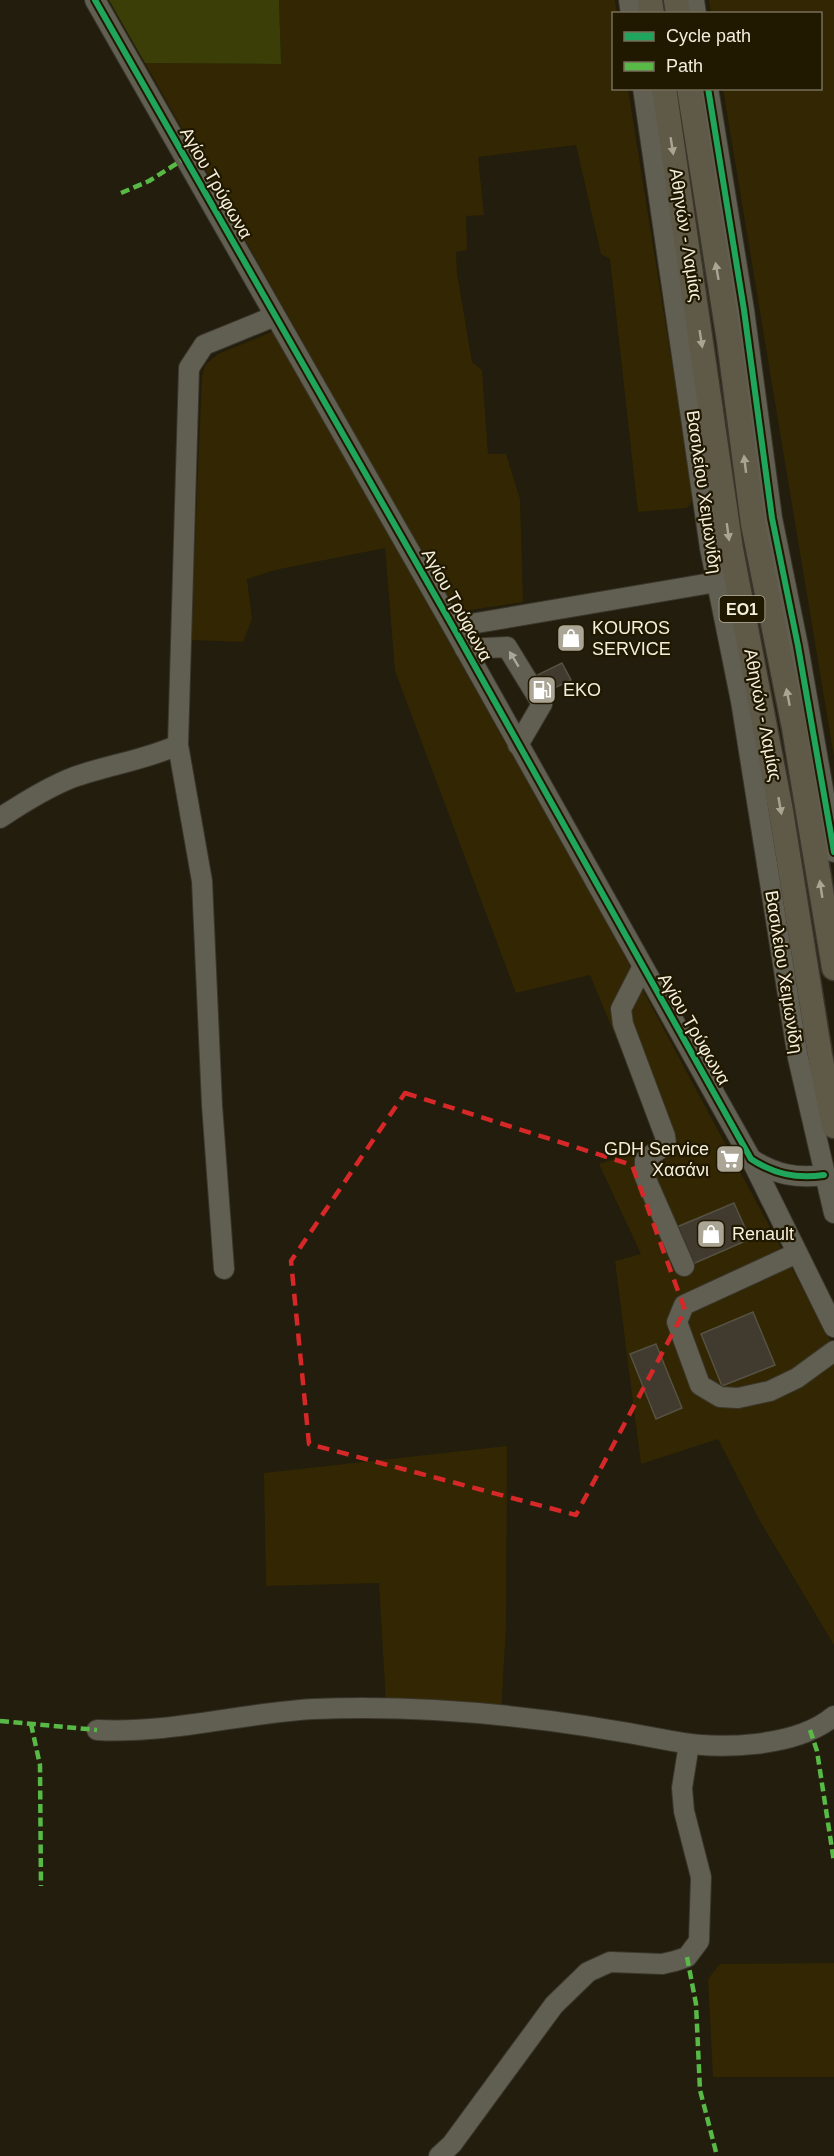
<svg xmlns="http://www.w3.org/2000/svg" width="834" height="2156" font-family="Arial,sans-serif">
  <style>
    .built { fill: #322702 }
    .green { fill: #3c3e07 }
    .building { fill: #403b2e; stroke: #555143; stroke-width: 1.5 }
    .lines { fill: none; stroke-linecap: round; stroke-linejoin: round }
    .minor-casing { stroke: #3a362b; stroke-width: 22 }
    .major-casing { stroke: #3a362b; stroke-width: 27 }
    .minor { stroke: #615e52; stroke-width: 20 }
    .major { stroke: #5f5948; stroke-width: 24 }
    .quiet { stroke: #58b947; stroke-width: 4.5; stroke-dasharray: 9 4.5; stroke-linecap: butt }
    .cycleway-casing { stroke: #211800; stroke-width: 10 }
    .cycleway { stroke: #20a55d; stroke-width: 6 }
    .oneway { fill: #aaa492 }
    .oneway2 { fill: #aaa698 }
    .marked { fill: none; stroke: #d62828; stroke-width: 4.5; stroke-dasharray: 12 8; stroke-linejoin: round }
    .labels { text-anchor: middle; stroke-width: 4.5; stroke-linejoin: round; paint-order: stroke }
    .shield { fill: #211800; stroke: #b5ae9b; stroke-width: 1.5 }
    .shield-label { font-size: 16px; font-weight: bold; fill: #f4eedd }
    .street-label { font-size: 18px; fill: #f4eedd; stroke: #211800 }
    .poi-label { font-size: 18px; fill: #f4eedd; stroke: #211800; text-anchor: start }
  </style>
  <rect width="100%" height="100%" fill="#221d0c"/>
  <g class="built">
    <polygon points="279,0 615,0 617,13 614,14 614,88 628,89 687,458 692,501 690,505 686,508 638,512 610,259 601,254 576,145 478,157 484,215 466,216 467,250 456,252 457,273 472,362 482,370 488,454 506,454 520,499 523,602 456,612 145,63 281,64"/>
    <polygon points="709,0 834,0 834,757 723,89 820,88 820,14 711,13"/>
    <polygon points="274,331 615,938 834,1347 834,1645 760,1521 718,1439 641,1464 615,1261 641,1254 599,1164 660,1144 590,975 516,993 395,671 385,548 275,570 247,579 252,619 243,642 191,640 202,376 205,365 218,354"/>
    <polygon points="507,1446 506,1626 501,1714 386,1703 379,1583 266,1586 264,1473"/>
    <polygon points="834,1963 834,2077 713,2077 708,1979 720,1964"/>
  </g>
  <polygon class="green" points="109,0 279,0 281,64 145,63"/>
  <g class="building">
    <polygon points="562,663 571,680 534,698 525,681"/>
    <polygon points="734,1203 750,1239 688,1266 672,1229"/>
    <polygon points="753,1312 775,1365 722,1386 701,1334"/>
    <polygon points="656,1344 682,1408 656,1419 630,1354"/>
  </g>
  <g class="lines">
    <g class="minor-casing">
      <g id="minor">
        <polyline points="95,0 453,627 751,1159 834,1327"/>
        <polyline points="629,0 631,14"/>
        <polyline points="694,0 696,14"/>
        <polyline points="643,88 710,548 741,701 798,1058 834,1213"/>
        <polyline points="708,88 744,310 772,518 798,646 834,852"/>
        <polyline points="453,627 717,582"/>
        <polyline points="465,649 507,647 542,704 518,745"/>
        <path d="M0,818C24,802 48,787 74,777C108,765 145,760 178,745"/>
        <polyline points="642,968 621,1009 623,1024 665,1136 666,1144 645,1160 645,1177 684,1266"/>
        <path d="M751,1159C774,1174 796,1179 824,1175"/>
        <polyline points="797,1253 684,1305 677,1322 700,1385 720,1397 738,1398 770,1391 797,1378 834,1351"/>
        <polyline points="224,1269 212,1105 202,881 178,745 189,368 204,345 275,316"/>
        <path d="M97,1730C171,1734 241,1713 314,1709C433,1704 555,1718 672,1741C718,1750 796,1748 834,1716"/>
        <polyline points="439,2156 452,2144 554,2005 588,1972 610,1962 662,1964 675,1961 687,1957 699,1941 701,1877 684,1811 682,1788 689,1744"/>
      </g>
    </g>
    <g class="major-casing">
      <g id="major">
        <polyline points="650,0 652,14"/>
        <polyline points="676,0 678,14"/>
        <polyline points="664,88 731,549 781,811 820,1055 834,1126"/>
        <polyline points="689,88 729,341 753,524 794,728 834,968"/>
      </g>
    </g>
    <use href="#minor" class="minor"/>
    <use href="#major" class="major"/>
    <g class="quiet">
      <polyline points="121,193 149,181 184,159"/>
      <polyline points="0,1721 97,1730"/>
      <polyline points="31,1724 40,1765 41,1886"/>
      <polyline points="810,1730 817,1751 834,1862"/>
      <polyline points="687,1957 696,2004 700,2090 717,2156"/>
    </g>
    <g class="cycleway-casing">
      <g id="cycleway">
        <path d="M95,0L453,627L751,1159C774,1174 796,1179 824,1175"/>
        <polyline points="708,88 744,310 772,518 798,646 834,852"/>
      </g>
    </g>
    <use href="#cycleway" class="cycleway"/>
  </g>
  <defs><path id="oneway-solid" d="M-6-.8H1V-3.2L6.5 0L1 3.2V.8H-6Z" transform="scale(1.5)"/></defs>
  <g class="oneway">
    <use href="#oneway-solid" transform="translate(672 146) rotate(81)"/>
    <use href="#oneway-solid" transform="translate(717 271) rotate(-100)"/>
    <use href="#oneway-solid" transform="translate(701 339) rotate(81)"/>
    <use href="#oneway-solid" transform="translate(745 464) rotate(-97)"/>
    <use href="#oneway-solid" transform="translate(728 532) rotate(82)"/>
    <use href="#oneway-solid" transform="translate(788 697) rotate(-101)"/>
    <use href="#oneway-solid" transform="translate(780 806) rotate(80)"/>
    <use href="#oneway-solid" transform="translate(821 889) rotate(-99)"/>
  </g>
  <use class="oneway2" href="#oneway-solid" transform="translate(514 659) rotate(-121)"/>
  <path class="marked" d="M405,1093L632,1165L685,1310L576,1515L309,1444L291,1261Z"/>
  <defs>
    <g id="shop-square" transform="scale(1.5)"><rect x="-9" y="-9" width="18" height="18" rx="4" fill="#aaa594" stroke="#211800"/><path d="M-5-2.5h2.3a2.7 3.5 0 0 1 5.4 0H5L5.5 6h-11ZM-1.5-2.5h3a1.5 2.3 0 0 0-3 0Z" fill="#fff"/></g>
    <g id="fuel-square" transform="scale(1.5)"><rect x="-9" y="-9" width="18" height="18" rx="4" fill="#aaa594" stroke="#211800"/><path d="M-5.5-6h7V0h2V4h1.3V-2.5L3-4.5l.8-.8L6-3V5H2.5V1h-1V6h-7ZM-4.2-4.7v3.2H.2V-4.7Z" fill="#fff"/></g>
    <g id="supermarket-square" transform="scale(1.5)"><rect x="-9" y="-9" width="18" height="18" rx="4" fill="#aaa594" stroke="#211800"/><path d="M-6-5.5h2.5l.6 2H6L4.5 2H-2.5L-4.4-4H-6ZM-1.5 3.2a1.3 1.3 0 1 0 .1 0ZM3 3.2a1.3 1.3 0 1 0 .1 0Z" fill="#fff"/></g>
  </defs>
  <g fill-rule="evenodd">
    <use href="#shop-square" x="571" y="638"/>
    <use href="#fuel-square" x="542" y="690"/>
    <use href="#supermarket-square" x="730" y="1159"/>
    <use href="#shop-square" x="711" y="1234"/>
  </g>
  <g class="labels">
    <rect class="shield" x="719.5" y="596" width="45" height="26" rx="4.5"/>
    <g class="shield-label">
      <text x="742" y="615">ΕΟ1</text>
    </g>
    <g class="street-label">
      <text transform="translate(216 183) rotate(60)" y="6">Αγίου Τρύφωνα</text>
      <text transform="translate(686 235) rotate(81)" y="6">Αθηνών - Λαμίας</text>
      <text transform="translate(704 492) rotate(82)" y="6">Βασιλείου Χειμωνίδη</text>
      <text transform="translate(457 605) rotate(61)" y="6">Αγίου Τρύφωνα</text>
      <text transform="translate(763 715) rotate(79)" y="6">Αθηνών - Λαμίας</text>
      <text transform="translate(784 972) rotate(81)" y="6">Βασιλείου Χειμωνίδη</text>
      <text transform="translate(694 1029) rotate(60)" y="6">Αγίου Τρύφωνα</text>
    </g>
    <g class="poi-label">
      <text x="592" y="634">KOUROS<tspan x="592" dy="21">SERVICE</tspan></text>
      <text x="563" y="696">EKO</text>
      <text x="709" y="1155" text-anchor="end">GDH Service<tspan x="709" dy="21">Χασάνι</tspan></text>
      <text x="732" y="1240">Renault</text>
    </g>
  </g>
  <rect x="612" y="12" width="210" height="78" fill="#211800" stroke="#756e58" stroke-width="1.5"/>
  <rect x="624" y="32" width="30" height="9" fill="#20a55d" stroke="#756e58" stroke-width="1.5"/>
  <text x="666" y="42" font-size="18" fill="#f4eedd">Cycle path</text>
  <rect x="624" y="62" width="30" height="9" fill="#58b947" stroke="#756e58" stroke-width="1.5"/>
  <text x="666" y="72" font-size="18" fill="#f4eedd">Path</text>
</svg>
